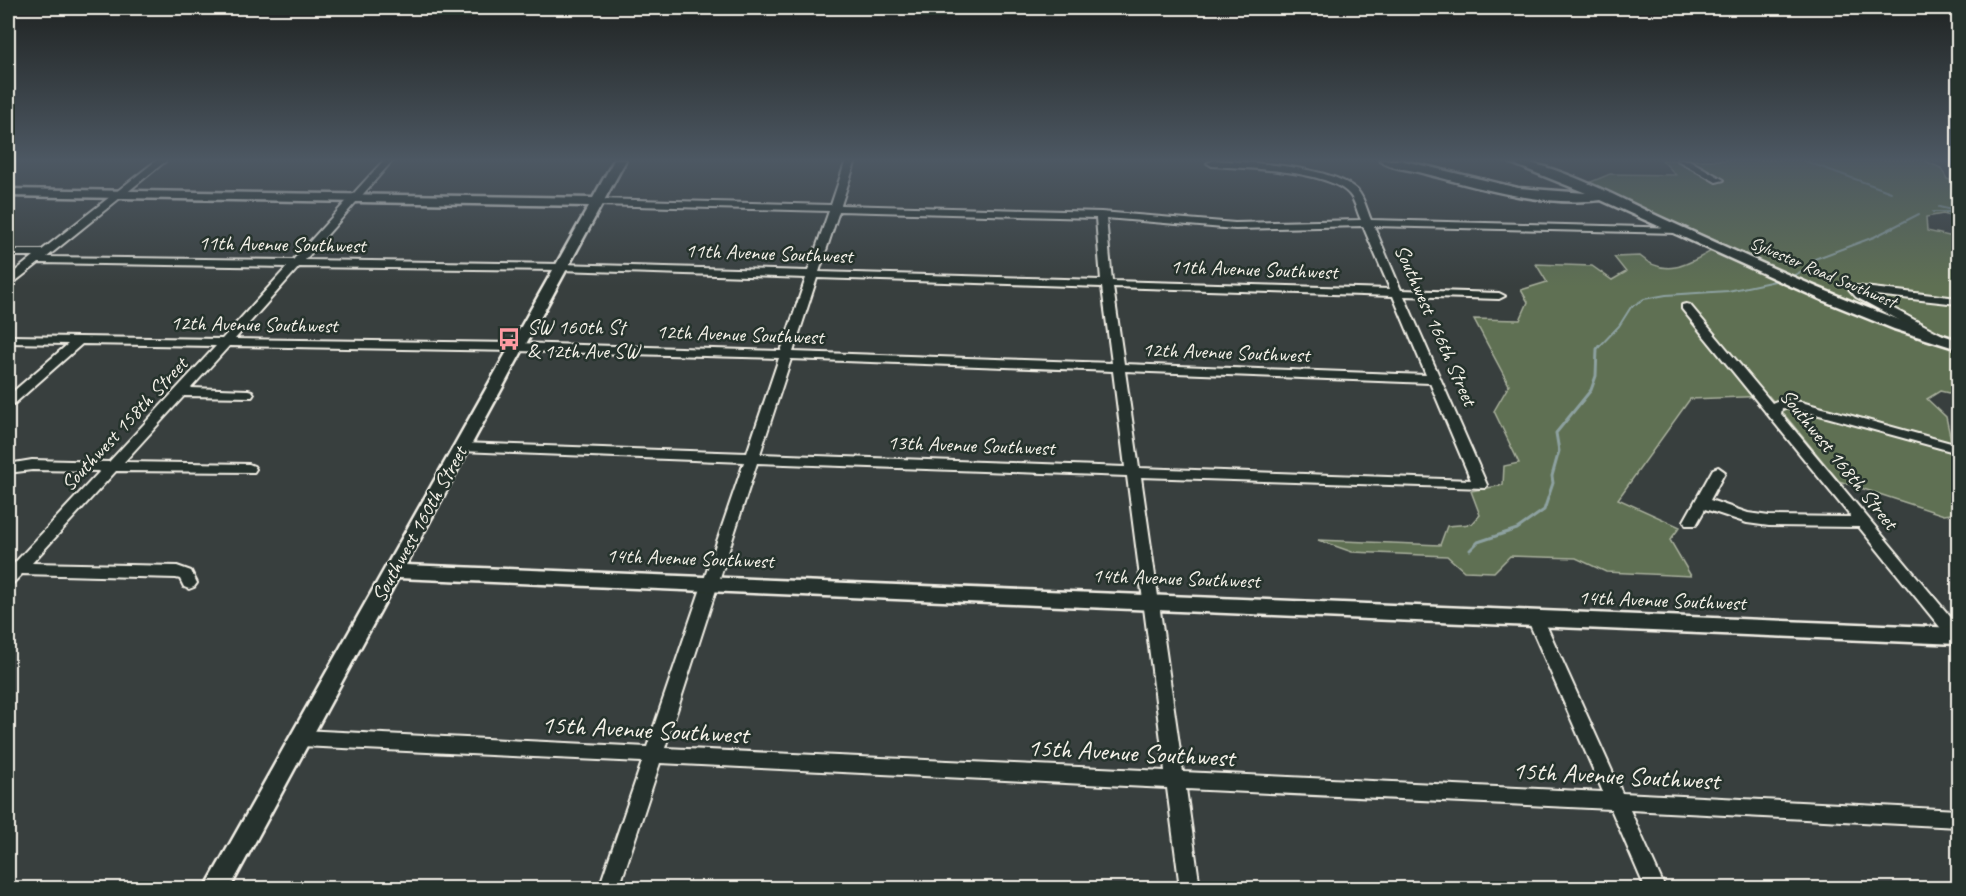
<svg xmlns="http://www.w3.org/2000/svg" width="1966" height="896" font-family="Caveat,sans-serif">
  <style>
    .green { fill: #5e6f52; stroke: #a9b09d; stroke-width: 1.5 }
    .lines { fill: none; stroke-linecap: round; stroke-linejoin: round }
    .stream-far1 { stroke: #8da1a0; stroke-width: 2 }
    .stream { stroke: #8da1a0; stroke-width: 3 }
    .minor-casing { stroke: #f4f1e8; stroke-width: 4 }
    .tertiary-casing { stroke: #f4f1e8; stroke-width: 5 }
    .minor { fill: #26332d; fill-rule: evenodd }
    .tertiary { fill: #26332d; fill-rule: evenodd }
    .labels { text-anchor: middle; stroke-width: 5; stroke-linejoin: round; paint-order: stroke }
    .far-street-label { font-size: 18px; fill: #f4f1e8; stroke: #26332d }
    .street-label { font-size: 21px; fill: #f4f1e8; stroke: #26332d }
    .poi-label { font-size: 21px; fill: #f4f1e8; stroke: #26332d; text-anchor: start }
    .near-street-label { font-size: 26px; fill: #f4f1e8; stroke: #26332d }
  </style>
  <rect width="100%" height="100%" fill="#383f3e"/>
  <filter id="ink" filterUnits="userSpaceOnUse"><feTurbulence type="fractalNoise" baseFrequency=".0167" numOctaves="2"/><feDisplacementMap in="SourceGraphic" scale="12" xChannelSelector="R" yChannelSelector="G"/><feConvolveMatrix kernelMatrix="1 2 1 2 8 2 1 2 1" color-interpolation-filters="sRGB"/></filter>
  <g filter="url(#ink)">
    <path class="green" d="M1662,160H1923L1941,168L1947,179L1958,182V218L1943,214L1926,217L1927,231L1958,238V395L1940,391L1927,399L1946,417L1954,454L1958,456V513L1944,515L1839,481L1769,396L1690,399L1618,499L1680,527L1670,540L1691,576L1606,572L1576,558L1510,556L1494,572L1464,571L1447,556L1352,552L1318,540L1440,545L1447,526L1472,524L1480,515L1471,491L1503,485L1504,466L1519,463L1494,411L1509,385L1474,319L1520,320L1528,302L1521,290L1547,282L1536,264L1592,266L1612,280L1626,272L1614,257L1640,256C1669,282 1695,259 1724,244L1586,184L1610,174L1676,175Z"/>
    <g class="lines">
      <g class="stream-far1">
        <polyline points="1802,160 1891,192"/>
        <polyline points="1939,207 1952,210"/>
        <polyline points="1933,212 1958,212"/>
        <polyline points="1789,278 1808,268 1812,260 1874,237 1919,214"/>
        <polyline points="1598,348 1619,326 1631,307 1644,299 1666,295 1728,291 1780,280"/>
      </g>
      <polyline class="stream" points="1470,550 1478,542 1517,529 1544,510 1553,483 1552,476 1559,451 1556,433 1591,390 1596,376 1597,349 1599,346"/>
      <g class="minor-casing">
        <g id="minor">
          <path d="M157,160H167L47,257L293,260L384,160H393L305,260L560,264L808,271L829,211L597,205L592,202L597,199L831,205L846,160H856L841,205L1101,212L1235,223L1361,220C1357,212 1355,200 1349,194C1328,170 1243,168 1212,166L1207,163L1215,160C1251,163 1330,165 1357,190C1364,197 1367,211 1371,220L1682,228L1683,230L1678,233L1374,226L1401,290L1499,293L1505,296L1499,299L1404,296L1487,485L1485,488L1141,477L1183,772L1603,792L1527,618L1529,614L1535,612L1541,614L1543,618L1622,793L1958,810V827L1630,810L1665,888H1645L1611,809L1186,789L1200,888H1180L1167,788L660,763L619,888H599L642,762L301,746L295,743L292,738L295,733L301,730L647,747L744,462L461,451L454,447L461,443L747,453L779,358L516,351L229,346L191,388L248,390L252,391L254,394L252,397L184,396L124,462L249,464L254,466L256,469L254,472L116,471L32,563L177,566L191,571L197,583L194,587L189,589L184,587L180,579L176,578L22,574L13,583L8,585V570L100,471L32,470L8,473V464L32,460L109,462L216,346L82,344L13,405L8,406V396L68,344L8,343V336L222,339L287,267L39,263L12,284L8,285V277L34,256H8V250H42ZM839,211L1096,218L1101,280L819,272ZM1106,218L1235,229L1363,226L1390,289L1112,281ZM299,267L560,270L806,278L781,351L516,343L235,339ZM817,278L1102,287L1112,363L793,352ZM1113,287L1393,296L1426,375L1124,364ZM791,359L1113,371L1125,467L760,454ZM1125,371L1430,383L1471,480L1139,468ZM757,463L1127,476L1165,771L665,748Z"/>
          <polygon points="1677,160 1689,160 1724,180 1716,182"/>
          <polygon points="1855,286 1958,298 1958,304 1866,294 1950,339 1948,342 1940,342 1856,297 1849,289"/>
          <polygon points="1686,304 1690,305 1772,403 1779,400 1801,402 1958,445 1958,453 1801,410 1782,408 1781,414 1958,626 1958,643 1952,642 1859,527 1769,526 1747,523 1705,509 1696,525 1686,525 1684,521 1713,469 1718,467 1725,472 1710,500 1748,513 1769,516 1851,517 1682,309 1682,305"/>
        </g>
      </g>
      <g class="tertiary-casing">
        <g id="tertiary">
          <polygon points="614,160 626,160 406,565 1958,628 1958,644 398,578 230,888 205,888 589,206 8,196 8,189 593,198"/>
          <path d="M1380,160H1400L1518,188L1586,193L1504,160C1552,160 1620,199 1664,219C1761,263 1857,308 1958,340V349L1894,329L1822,300L1601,200C1541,207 1476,187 1419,172C1407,169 1389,168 1380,160Z"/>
        </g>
      </g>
      <use href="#minor" class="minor"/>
      <use href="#tertiary" class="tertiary"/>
    </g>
  </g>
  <linearGradient id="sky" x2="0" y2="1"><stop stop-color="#1f2322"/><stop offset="0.56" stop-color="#4d5863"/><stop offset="1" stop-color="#4d5863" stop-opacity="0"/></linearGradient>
  <rect width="1966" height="286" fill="url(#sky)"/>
  <defs>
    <g id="bus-bare" transform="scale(1.8)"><path d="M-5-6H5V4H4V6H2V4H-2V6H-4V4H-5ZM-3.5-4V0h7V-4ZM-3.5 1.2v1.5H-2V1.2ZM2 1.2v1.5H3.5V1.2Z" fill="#ff9aa2" stroke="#26332d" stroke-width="2.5" paint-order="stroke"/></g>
  </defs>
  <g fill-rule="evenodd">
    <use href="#bus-bare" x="509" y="339"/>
  </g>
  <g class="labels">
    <g class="far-street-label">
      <text transform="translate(1823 272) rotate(23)" y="6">Sylvester Road Southwest</text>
    </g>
    <g class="street-label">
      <text transform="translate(282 244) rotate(1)" y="7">11th Avenue Southwest</text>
      <text transform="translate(769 253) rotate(2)" y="7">11th Avenue Southwest</text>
      <text transform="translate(1254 269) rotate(2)" y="7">11th Avenue Southwest</text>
      <text transform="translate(254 324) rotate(1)" y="7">12th Avenue Southwest</text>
      <text transform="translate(1436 325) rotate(66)" y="7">Southwest 166th Street</text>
      <text transform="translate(740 334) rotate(2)" y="7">12th Avenue Southwest</text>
      <text transform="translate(1226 352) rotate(2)" y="7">12th Avenue Southwest</text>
      <text transform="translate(124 424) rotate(-47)" y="7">Southwest 158th Street</text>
      <text transform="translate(971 445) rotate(2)" y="7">13th Avenue Southwest</text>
      <text transform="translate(1839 459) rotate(51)" y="7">Southwest 168th Street</text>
      <text transform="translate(419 524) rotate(-61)" y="7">Southwest 160th Street</text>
      <text transform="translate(690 558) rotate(2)" y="7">14th Avenue Southwest</text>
      <text transform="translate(1176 578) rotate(2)" y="7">14th Avenue Southwest</text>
      <text transform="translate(1662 600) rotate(2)" y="7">14th Avenue Southwest</text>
    </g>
    <g class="poi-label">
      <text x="527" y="334">SW 160th St<tspan x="527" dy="24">&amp; 12th Ave SW</tspan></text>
    </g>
    <g class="near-street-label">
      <text transform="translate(645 729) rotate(3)" y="9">15th Avenue Southwest</text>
      <text transform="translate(1131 752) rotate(3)" y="9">15th Avenue Southwest</text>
      <text transform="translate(1616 775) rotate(3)" y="9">15th Avenue Southwest</text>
    </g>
  </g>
  <rect width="1966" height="896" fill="none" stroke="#26332d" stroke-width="30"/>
  <rect x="15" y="15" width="1936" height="866" fill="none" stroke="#f4f1e8" stroke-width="2" filter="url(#ink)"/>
</svg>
